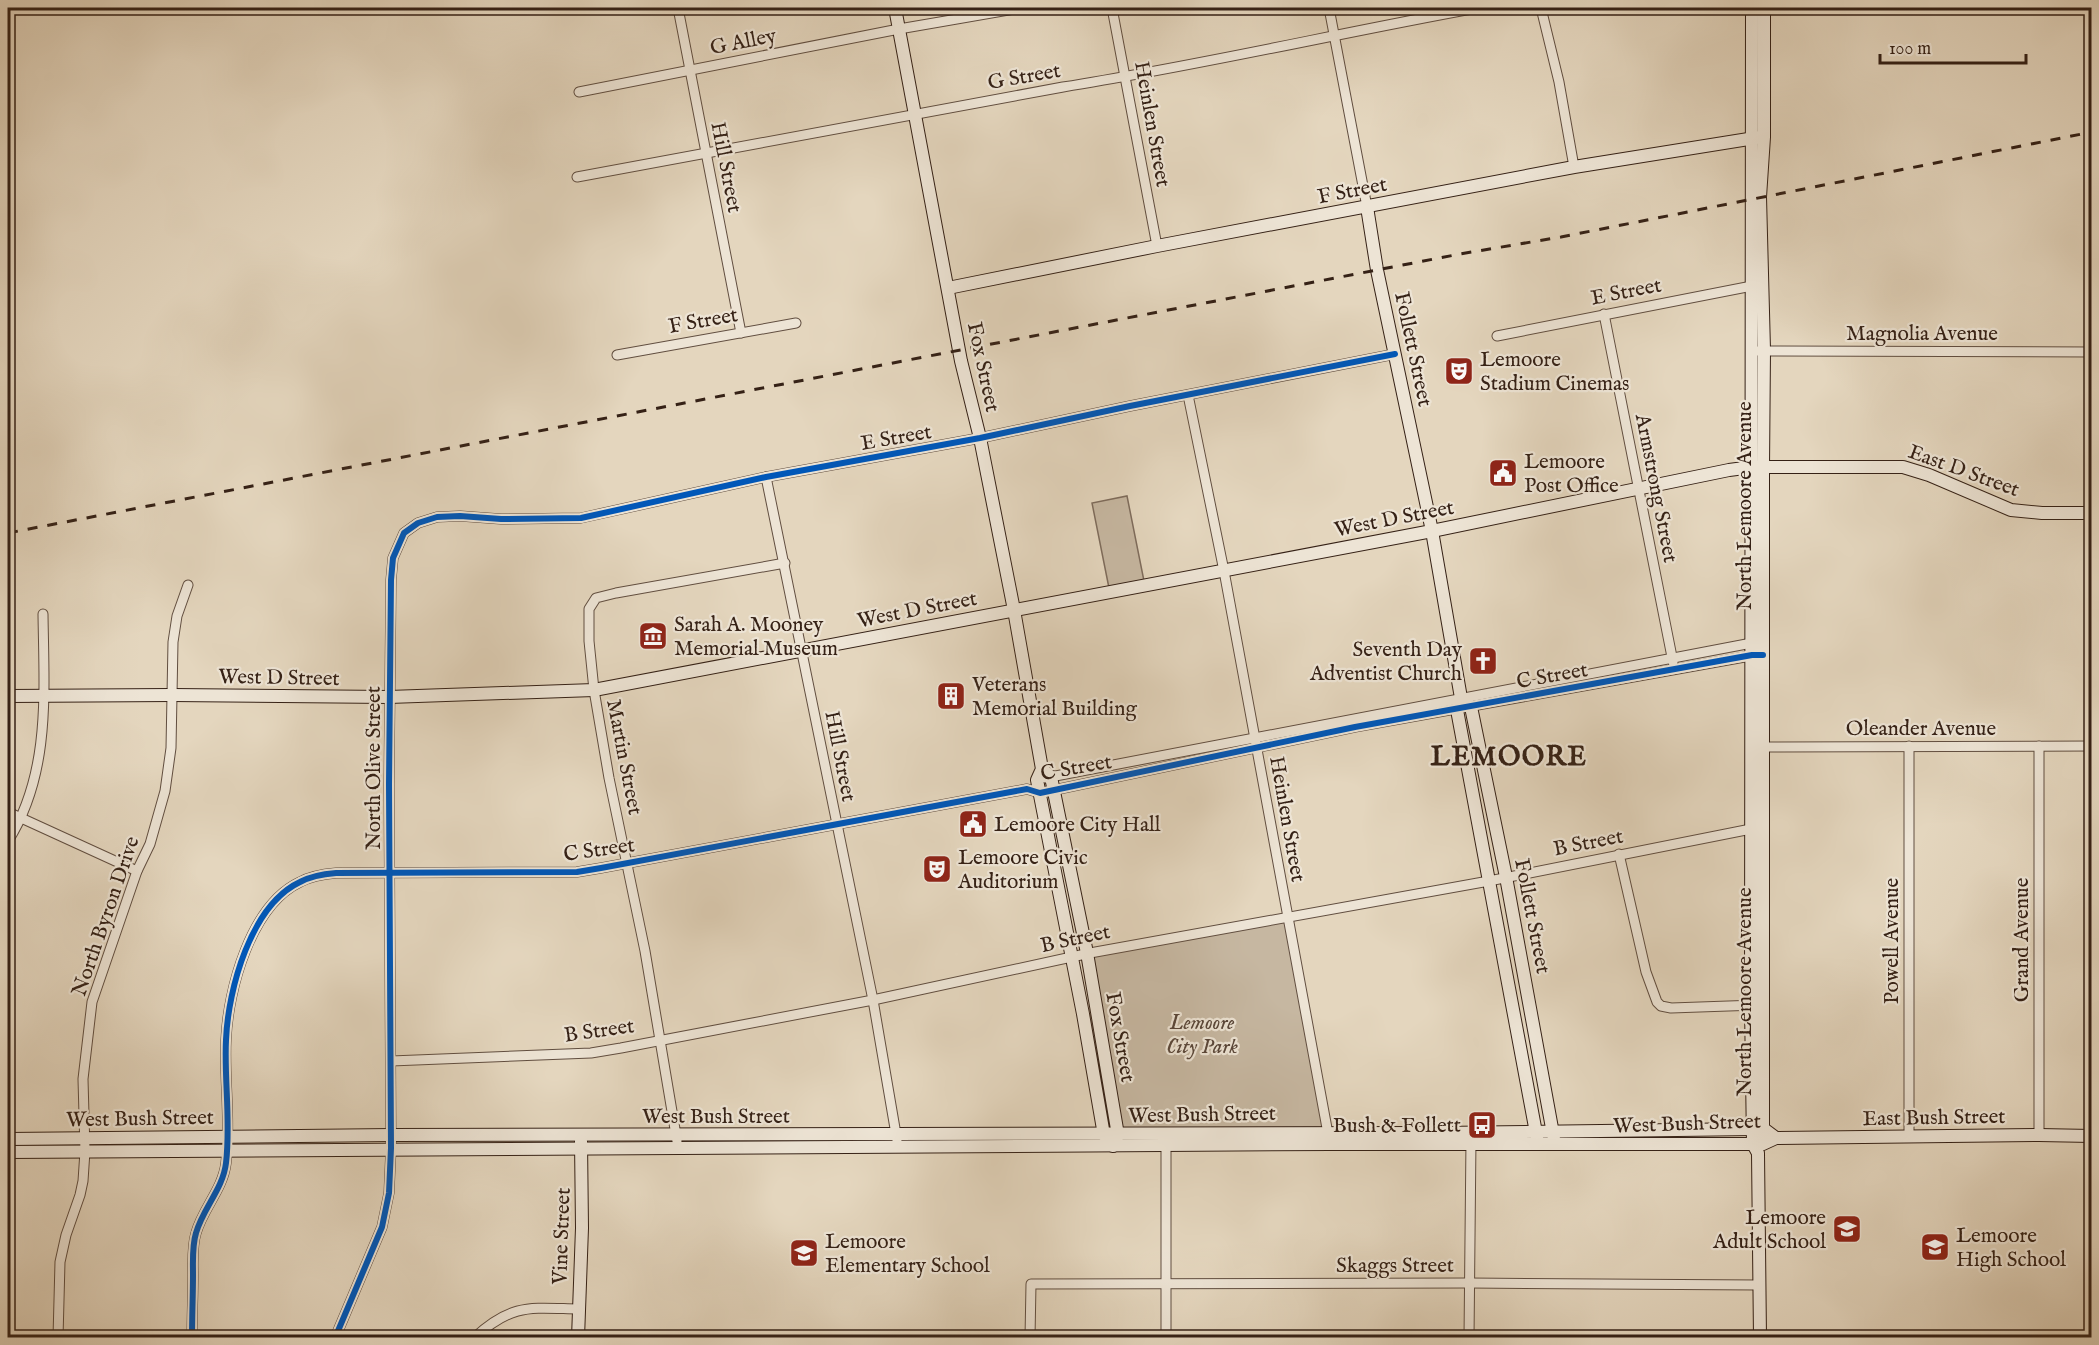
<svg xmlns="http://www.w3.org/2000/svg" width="2099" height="1345" font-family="'IM FELL English',serif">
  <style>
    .green { fill: #c6b7a1; stroke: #7e6c5c; stroke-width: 1.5 }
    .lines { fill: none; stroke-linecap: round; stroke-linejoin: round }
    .street-casing { stroke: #614e40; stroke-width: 11 }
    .secondary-casing { stroke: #352116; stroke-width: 14 }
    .street { stroke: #ede4d5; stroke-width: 9 }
    .secondary { stroke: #ede4d5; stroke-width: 12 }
    .rail { stroke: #352116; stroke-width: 3; stroke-dasharray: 10 10; stroke-linecap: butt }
    .cycleway-casing { stroke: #ede4d5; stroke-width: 10 }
    .cycleway { stroke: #0057b8; stroke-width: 6 }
    .labels { text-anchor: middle; stroke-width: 4.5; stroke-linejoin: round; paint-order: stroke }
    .street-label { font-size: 21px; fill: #352116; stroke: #ede4d5 }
    .poi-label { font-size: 21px; fill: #352116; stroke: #ede4d5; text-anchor: start }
    .park-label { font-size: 21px; font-style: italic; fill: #594639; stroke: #ede4d5 }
    .district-label { font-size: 27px; font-weight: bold; letter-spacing: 1.5px; fill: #352116; stroke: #ede4d5 }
  </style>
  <rect width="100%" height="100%" fill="#e4d6be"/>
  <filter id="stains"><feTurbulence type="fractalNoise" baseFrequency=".00333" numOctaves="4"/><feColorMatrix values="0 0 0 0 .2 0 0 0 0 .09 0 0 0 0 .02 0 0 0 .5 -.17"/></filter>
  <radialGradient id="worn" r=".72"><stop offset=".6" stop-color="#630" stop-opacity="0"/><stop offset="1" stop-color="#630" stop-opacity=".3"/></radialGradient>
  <g class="green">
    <polygon points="1127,496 1145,586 1110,593 1092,503"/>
    <polygon points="1287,916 1327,1132 1118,1135 1087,953"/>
  </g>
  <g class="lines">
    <g class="street-casing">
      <g id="street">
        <polyline points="678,8 741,333"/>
        <polyline points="1112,8 1157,246"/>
        <polyline points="1329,8 1367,207"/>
        <polyline points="1541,8 1559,82 1574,167"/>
        <polyline points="579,92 899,29 1021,8"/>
        <path d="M577,177L1063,87C1202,65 1339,33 1477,8"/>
        <polyline points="1604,314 1673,662"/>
        <polyline points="1497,336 1757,285"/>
        <polyline points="1758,351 2092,352"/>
        <polyline points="617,355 796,323"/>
        <polyline points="1188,395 1224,571 1329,1139"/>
        <polyline points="766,477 873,1000 897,1140"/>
        <polyline points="1909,746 1909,1137"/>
        <polyline points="1758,747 2092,746"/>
        <polyline points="1045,778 1757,642"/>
        <polyline points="8,812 137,871"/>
        <path d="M8,841C51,773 44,692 43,614"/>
        <polyline points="1619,854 1646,972 1657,1002 1661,1006 1671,1008 1757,1005"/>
        <polyline points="391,1061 591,1053 621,1048 873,1000 1090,953 1489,881 1756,828"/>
        <polyline points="2039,1135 2039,746"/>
        <polyline points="677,1141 645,951 609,778 594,690 589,641 589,609 596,598 616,593 785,563"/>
        <polyline points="58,1338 60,1262 66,1235 80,1195 83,1181 85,1151 83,1079 92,1002 137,871 150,844 165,791 171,748 173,642 177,616 188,585"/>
        <path d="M192,1338C192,1316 193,1295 193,1274C193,1261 192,1246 196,1233C203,1208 223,1189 226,1163C231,1122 224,1080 226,1040C228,989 251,905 300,882C311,876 324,874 336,873L577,872L601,868L1027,789L1040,793L1355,727L1756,655"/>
        <polyline points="335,1338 382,1227 389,1193 391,1148 389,784 391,580 393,558 404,533 418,523 437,517 460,516 501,519 581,518 766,477 980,438 1130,406 1395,354"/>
        <path d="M474,1338C512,1303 530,1308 578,1309"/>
        <polyline points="1030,1338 1031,1284 1469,1283 1758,1285"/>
        <polyline points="1166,1338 1166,1140"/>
        <polyline points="1469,1338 1471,1139"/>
      </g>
    </g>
    <g class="secondary-casing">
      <g id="secondary">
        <polyline points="895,8 961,361 980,438 1014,610 1042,769 1037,780 1083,1014 1104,1135 1113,1146 1118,1135 1087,953 1051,777 1042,769"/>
        <polyline points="1752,8 1751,1005 1753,1144 1758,1153 1760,1338"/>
        <polyline points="1367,207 1377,270 1432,531 1461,698 1471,707 1506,877 1554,1139"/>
        <polyline points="948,288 1157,246 1574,167 1761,137"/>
        <polyline points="8,696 172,695 389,697 594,690 1432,531 1729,470 1752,467 1903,467 1929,475 2011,510 2042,513 2092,513"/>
        <polyline points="1461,698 1457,710 1537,1138"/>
        <polyline points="1763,1135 1763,467 1764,350 1760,197 1764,137 1764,8"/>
        <polyline points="8,1139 391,1135 1438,1133 1754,1129 1764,1129 1776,1138"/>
        <polyline points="8,1152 1331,1144 1763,1144 1776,1138 2039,1135 2092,1136"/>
        <polyline points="578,1338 582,1228 581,1141"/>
      </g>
    </g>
    <use href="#street" class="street"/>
    <use href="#secondary" class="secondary"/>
    <polyline class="rail" points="8,533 1460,254 1561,237 2092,132"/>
    <g class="cycleway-casing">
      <g id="cycleway">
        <path d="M192,1338C192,1316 193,1295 193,1274C193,1261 192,1246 196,1233C203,1208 223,1189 226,1163C231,1122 224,1080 226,1040C228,989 251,905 300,882C311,876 324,874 336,873L577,872L601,868L1027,789L1040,793L1355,727L1752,655H1763"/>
        <polyline points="335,1338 382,1227 389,1193 391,1148 389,784 391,580 393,558 404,533 418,523 437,517 460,516 501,519 581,518 766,477 980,438 1130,406 1395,354"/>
      </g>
    </g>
    <use href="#cycleway" class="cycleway"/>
  </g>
  <defs>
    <g id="theatre-square" transform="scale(1.5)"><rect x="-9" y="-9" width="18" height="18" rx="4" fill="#8f2418" stroke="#ede4d5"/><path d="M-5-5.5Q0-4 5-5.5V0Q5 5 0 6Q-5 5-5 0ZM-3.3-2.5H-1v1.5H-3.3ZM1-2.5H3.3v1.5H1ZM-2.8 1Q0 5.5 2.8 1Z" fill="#fff"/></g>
    <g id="civic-square" transform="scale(1.5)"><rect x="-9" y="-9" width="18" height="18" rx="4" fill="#8f2418" stroke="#ede4d5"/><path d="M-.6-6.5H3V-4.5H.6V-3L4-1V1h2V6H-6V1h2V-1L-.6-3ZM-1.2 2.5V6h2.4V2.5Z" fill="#fff"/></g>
    <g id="museum-square" transform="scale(1.5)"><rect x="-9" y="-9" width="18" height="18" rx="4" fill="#8f2418" stroke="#ede4d5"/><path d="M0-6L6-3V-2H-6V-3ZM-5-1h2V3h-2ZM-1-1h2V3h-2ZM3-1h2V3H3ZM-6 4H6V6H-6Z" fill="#fff"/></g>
    <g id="church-square" transform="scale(1.5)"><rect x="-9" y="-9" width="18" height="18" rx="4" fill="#8f2418" stroke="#ede4d5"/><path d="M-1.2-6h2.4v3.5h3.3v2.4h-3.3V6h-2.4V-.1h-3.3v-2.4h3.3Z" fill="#fff"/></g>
    <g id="building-square" transform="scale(1.5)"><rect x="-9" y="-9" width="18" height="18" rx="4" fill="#8f2418" stroke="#ede4d5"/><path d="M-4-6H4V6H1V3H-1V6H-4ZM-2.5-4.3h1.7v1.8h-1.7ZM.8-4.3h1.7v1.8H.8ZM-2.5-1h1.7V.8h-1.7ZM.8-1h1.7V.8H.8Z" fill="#fff"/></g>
    <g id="bus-square" transform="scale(1.5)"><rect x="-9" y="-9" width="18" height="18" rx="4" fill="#8f2418" stroke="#ede4d5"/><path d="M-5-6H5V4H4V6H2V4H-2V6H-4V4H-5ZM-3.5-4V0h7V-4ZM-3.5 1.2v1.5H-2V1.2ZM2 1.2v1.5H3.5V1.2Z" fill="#fff"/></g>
    <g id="school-square" transform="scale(1.5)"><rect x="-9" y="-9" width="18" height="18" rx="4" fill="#8f2418" stroke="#ede4d5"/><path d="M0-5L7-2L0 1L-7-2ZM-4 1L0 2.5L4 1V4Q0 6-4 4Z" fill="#fff"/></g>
  </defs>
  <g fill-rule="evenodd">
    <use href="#theatre-square" x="1459" y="371"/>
    <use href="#civic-square" x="1503" y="473"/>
    <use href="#museum-square" x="653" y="636"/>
    <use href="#church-square" x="1483" y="661"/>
    <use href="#building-square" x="951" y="696"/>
    <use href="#civic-square" x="973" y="824"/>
    <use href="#theatre-square" x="937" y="869"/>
    <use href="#bus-square" x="1482" y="1125"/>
    <use href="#school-square" x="1847" y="1229"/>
    <use href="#school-square" x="1935" y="1247"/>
    <use href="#school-square" x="804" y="1253"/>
  </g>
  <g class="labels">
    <g class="street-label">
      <text transform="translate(743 41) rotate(-11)" y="7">G Alley</text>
      <text transform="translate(1024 76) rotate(-10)" y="7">G Street</text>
      <text transform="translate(1153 124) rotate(80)" y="7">Heinlen Street</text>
      <text transform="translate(727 167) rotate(79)" y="7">Hill Street</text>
      <text transform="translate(1352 190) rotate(-11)" y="7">F Street</text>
      <text transform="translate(1626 291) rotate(-11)" y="7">E Street</text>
      <text transform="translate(703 320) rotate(-10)" y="7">F Street</text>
      <text x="1922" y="340">Magnolia Avenue</text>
      <text transform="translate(1414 349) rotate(78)" y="7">Follett Street</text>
      <text transform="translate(984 367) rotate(78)" y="7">Fox Street</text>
      <text transform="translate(896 437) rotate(-10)" y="7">E Street</text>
      <text transform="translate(1964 470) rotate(20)" y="7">East D Street</text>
      <text transform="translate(1657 488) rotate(79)" y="7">Armstrong Street</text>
      <text transform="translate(1744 506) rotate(-90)" y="7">North Lemoore Avenue</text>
      <text transform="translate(1394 518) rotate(-11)" y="7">West D Street</text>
      <text transform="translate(917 609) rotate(-11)" y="7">West D Street</text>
      <text transform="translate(1552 675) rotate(-10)" y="7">C Street</text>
      <text transform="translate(279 677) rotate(1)" y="7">West D Street</text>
      <text x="1921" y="735">Oleander Avenue</text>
      <text transform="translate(841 756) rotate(79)" y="7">Hill Street</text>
      <text transform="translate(625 757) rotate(79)" y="7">Martin Street</text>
      <text transform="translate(1076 767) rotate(-10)" y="7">C Street</text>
      <text transform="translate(373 768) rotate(-90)" y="7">North Olive Street</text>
      <text transform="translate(1288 819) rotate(80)" y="7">Heinlen Street</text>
      <text transform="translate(1588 842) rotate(-11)" y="7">B Street</text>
      <text transform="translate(599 849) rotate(-8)" y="7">C Street</text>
      <text transform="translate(105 916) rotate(-71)" y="7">North Byron Drive</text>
      <text transform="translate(1533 916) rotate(79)" y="7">Follett Street</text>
      <text transform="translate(1075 938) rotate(-12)" y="7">B Street</text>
      <text transform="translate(2021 940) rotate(-90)" y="7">Grand Avenue</text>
      <text transform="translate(1891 941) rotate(-90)" y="7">Powell Avenue</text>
      <text transform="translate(1744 992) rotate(-90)" y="7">North Lemoore Avenue</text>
      <text transform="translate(599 1030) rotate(-8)" y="7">B Street</text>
      <text transform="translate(1121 1037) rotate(80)" y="7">Fox Street</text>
      <text transform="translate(1202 1114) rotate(-1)" y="7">West Bush Street</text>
      <text x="716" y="1123">West Bush Street</text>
      <text transform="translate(1934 1117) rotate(-1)" y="7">East Bush Street</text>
      <text transform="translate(140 1118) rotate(-1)" y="7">West Bush Street</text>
      <text transform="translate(1687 1123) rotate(-2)" y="7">West Bush Street</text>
      <text transform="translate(561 1236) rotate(-88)" y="7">Vine Street</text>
      <text x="1395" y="1272">Skaggs Street</text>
    </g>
    <g class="poi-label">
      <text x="1480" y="366">Lemoore<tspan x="1480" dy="24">Stadium Cinemas</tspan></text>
      <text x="1524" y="468">Lemoore<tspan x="1524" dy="24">Post Office</tspan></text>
      <text x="674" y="631">Sarah A. Mooney<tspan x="674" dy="24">Memorial Museum</tspan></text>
      <text x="1462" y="656" text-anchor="end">Seventh Day<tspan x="1462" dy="24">Adventist Church</tspan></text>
      <text x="972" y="691">Veterans<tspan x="972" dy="24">Memorial Building</tspan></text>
      <text x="994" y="831">Lemoore City Hall</text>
      <text x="958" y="864">Lemoore Civic<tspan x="958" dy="24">Auditorium</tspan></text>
      <text x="1461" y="1132" text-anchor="end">Bush &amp; Follett</text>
      <text x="1826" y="1224" text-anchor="end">Lemoore<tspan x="1826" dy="24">Adult School</tspan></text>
      <text x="1956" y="1242">Lemoore<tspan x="1956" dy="24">High School</tspan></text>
      <text x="825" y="1248">Lemoore<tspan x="825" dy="24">Elementary School</tspan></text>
    </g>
    <g class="park-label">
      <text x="1202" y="1029">Lemoore<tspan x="1202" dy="24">City Park</tspan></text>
    </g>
    <g class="district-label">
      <text x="1509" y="765">LEMOORE</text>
    </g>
  </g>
  <rect width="2099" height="1345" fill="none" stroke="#e4d6be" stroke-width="30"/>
  <rect x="9" y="9" width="2081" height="1327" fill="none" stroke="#352116" stroke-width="3"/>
  <rect x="15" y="15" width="2069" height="1315" fill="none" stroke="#352116" stroke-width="1.5"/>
  <path d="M1880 54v9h146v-9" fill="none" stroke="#352116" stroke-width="3"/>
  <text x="1889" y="54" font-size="18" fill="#352116" stroke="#ede4d5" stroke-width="4.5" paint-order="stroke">100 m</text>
  <rect width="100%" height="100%" filter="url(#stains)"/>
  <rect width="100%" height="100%" fill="url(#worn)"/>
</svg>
